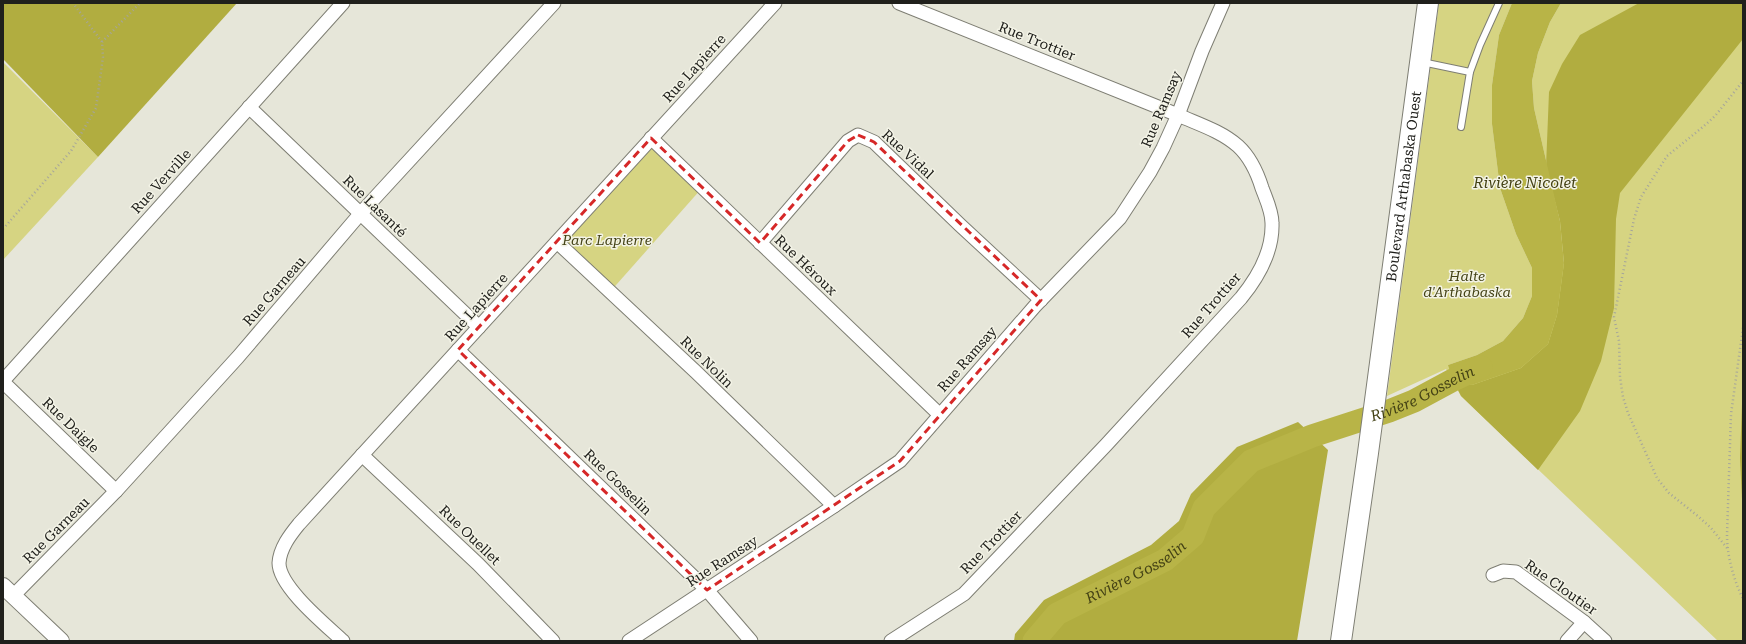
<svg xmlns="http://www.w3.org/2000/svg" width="1746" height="644" font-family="'Roboto Serif',serif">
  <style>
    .green { fill: #d6d482 }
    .forest { fill: #b1ad40 }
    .water { fill: #b8b447 }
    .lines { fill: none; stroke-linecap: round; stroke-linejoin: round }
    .river { stroke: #b8b447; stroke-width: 23 }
    .service-casing { stroke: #7e7e73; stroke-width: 8 }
    .minor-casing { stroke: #7e7e73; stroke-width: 15 }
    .tertiary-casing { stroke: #7e7e73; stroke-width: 18 }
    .primary-casing { stroke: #7e7e73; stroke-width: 22 }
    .path { stroke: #a5a59b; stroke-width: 2.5; stroke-dasharray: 1 3; stroke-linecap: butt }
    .service { stroke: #fff; stroke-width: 6 }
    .minor { stroke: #fff; stroke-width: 13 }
    .tertiary { stroke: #fff; stroke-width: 16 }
    .primary { stroke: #fff; stroke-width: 20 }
    .marked { fill: none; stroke: #d62828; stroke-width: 3; stroke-dasharray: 8 5; stroke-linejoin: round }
    .labels { text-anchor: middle; stroke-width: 3; stroke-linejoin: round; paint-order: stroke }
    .street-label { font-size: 14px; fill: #20201c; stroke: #f3f3e6 }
    .park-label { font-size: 14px; font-style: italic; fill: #444316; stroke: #f3f3e6 }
    .water-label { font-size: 15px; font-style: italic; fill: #444215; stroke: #f3f3e6 }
  </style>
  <rect width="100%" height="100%" fill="#e6e6d9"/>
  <g class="green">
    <polygon points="1439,3 1512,3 1499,35 1492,85 1492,124 1500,188 1516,234 1532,268 1532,296 1523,318 1503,341 1477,355 1448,365 1521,368 1564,263 1560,221 1534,108 1532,81 1538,53 1550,22 1561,3 1743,3 1743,641 1718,641 1461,396 1446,369 1387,396"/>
    <polygon points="3,62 98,157 3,260"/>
    <polygon points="651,138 702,188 609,293 557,242"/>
  </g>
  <g class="forest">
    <polygon points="3,3 237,3 98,157 3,59"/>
    <polygon points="1639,3 1743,3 1743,39 1620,193 1616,219 1614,308 1601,361 1580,411 1538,470 1461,396 1453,380 1472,385 1521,368 1548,344 1557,315 1564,263 1560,221 1546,167 1549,92 1562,64 1580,35"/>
    <polygon points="1743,377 1743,520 1740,458"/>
    <polygon points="1298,422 1328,450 1297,641 1014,641 1015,634 1044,600 1151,545 1179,521 1191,494 1237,447"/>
  </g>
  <polygon class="water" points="1512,3 1561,3 1550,22 1538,53 1532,81 1534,108 1560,221 1564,263 1557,315 1548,344 1521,368 1472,385 1453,380 1448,365 1477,355 1503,341 1523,318 1532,296 1532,268 1516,234 1500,188 1492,124 1492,85 1499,35"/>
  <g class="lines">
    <path class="river" id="s1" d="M1034,641L1057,614L1165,560L1193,536L1204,508L1251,461L1312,436L1389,411L1414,401L1453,380L1481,367"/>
    <g class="service-casing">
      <g id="service">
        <polyline points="1422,62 1470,72"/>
        <polyline points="1461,127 1470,72 1480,45 1499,3"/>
      </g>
    </g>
    <g class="minor-casing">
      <g id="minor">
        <polyline points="249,107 479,327"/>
        <polyline points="651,138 940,415"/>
        <polyline points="557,242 696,372 834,506"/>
        <polyline points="760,243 848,141 858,135 874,142 960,225 1041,300"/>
        <polyline points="458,350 707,590 751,641"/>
        <polyline points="3,381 343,3"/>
        <polyline points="3,382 116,491"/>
        <polyline points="362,455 478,564 553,641"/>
        <polyline points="1493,575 1503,571 1516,572 1584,622 1605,641"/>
        <polyline points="13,596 116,491 238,357 360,214 554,3"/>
        <path d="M343,641C326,625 279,587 279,563C280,548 290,535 299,524L775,3"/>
        <polyline points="629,641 834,506 900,461 1035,306 1120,218 1150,172 1163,148 1178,115 1202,51 1223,3"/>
        <path d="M891,641L964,594L1106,445L1241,298C1259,276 1273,251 1272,223C1272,211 1266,199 1262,188C1257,172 1250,157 1238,146C1221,131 1198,124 1178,115L899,3"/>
        <polyline points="1567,641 1584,622"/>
      </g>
    </g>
    <g class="tertiary-casing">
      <polyline id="tertiary" points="3,586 61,641"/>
    </g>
    <g class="primary-casing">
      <g id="primary">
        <path id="s2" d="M1341,641L1368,453L1428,3"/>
      </g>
    </g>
    <g class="path">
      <polyline points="102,42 140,3"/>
      <polyline points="3,229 71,151 96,108 103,57 102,42 73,3"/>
      <path d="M1743,328L1731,414L1727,535C1727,557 1734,580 1743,599"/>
      <polyline points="1727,548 1711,528 1699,517 1669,493 1657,478 1628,413 1623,397 1620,377 1619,341 1614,317 1634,219 1641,197 1667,156 1704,126 1715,116 1743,81"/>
    </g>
    <use href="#service" class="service"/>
    <use href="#minor" class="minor"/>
    <use href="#tertiary" class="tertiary"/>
    <use href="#primary" class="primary"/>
  </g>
  <path class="marked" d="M858,135L874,142L1041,300L900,461L707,590L458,350L651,138L760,243L848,141Z"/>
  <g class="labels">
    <g class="street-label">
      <text transform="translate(1037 41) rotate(22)" y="5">Rue Trottier</text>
      <text transform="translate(694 68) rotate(-48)" y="5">Rue Lapierre</text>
      <text transform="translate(1161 109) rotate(-67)" y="5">Rue Ramsay</text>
      <text transform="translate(908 154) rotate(43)" y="5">Rue Vidal</text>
      <text transform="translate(161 181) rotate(-48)" y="5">Rue Verville</text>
      <text dy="5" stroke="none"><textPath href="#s2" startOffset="459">Boulevard Arthabaska Ouest</textPath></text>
      <text transform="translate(375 206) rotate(44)" y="5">Rue Lasanté</text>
      <text transform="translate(806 265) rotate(44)" y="5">Rue Héroux</text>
      <text transform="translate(274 291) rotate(-49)" y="5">Rue Garneau</text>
      <text transform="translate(1211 305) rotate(-49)" y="5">Rue Trottier</text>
      <text transform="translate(476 307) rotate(-48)" y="5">Rue Lapierre</text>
      <text transform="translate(967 359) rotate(-49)" y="5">Rue Ramsay</text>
      <text transform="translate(707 362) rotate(44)" y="5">Rue Nolin</text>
      <text transform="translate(71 425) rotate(44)" y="5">Rue Daigle</text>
      <text transform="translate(618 482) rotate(44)" y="5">Rue Gosselin</text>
      <text transform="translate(56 530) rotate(-45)" y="5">Rue Garneau</text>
      <text transform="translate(470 535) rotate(44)" y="5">Rue Ouellet</text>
      <text transform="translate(991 542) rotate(-46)" y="5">Rue Trottier</text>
      <text transform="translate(722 561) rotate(-33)" y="5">Rue Ramsay</text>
      <text transform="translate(1561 587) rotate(35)" y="5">Rue Cloutier</text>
    </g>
    <g class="park-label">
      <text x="607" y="245">Parc Lapierre</text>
      <text x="1467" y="281">Halte<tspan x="1467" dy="16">d'Arthabaska</tspan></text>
    </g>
    <g class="water-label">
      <text x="1525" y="188">Rivière Nicolet</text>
      <text dy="5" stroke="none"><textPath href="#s1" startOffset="474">Rivière Gosselin</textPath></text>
      <text dy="5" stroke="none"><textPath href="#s1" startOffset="125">Rivière Gosselin</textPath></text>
    </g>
  </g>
  <rect width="1746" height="644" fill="none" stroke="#20201c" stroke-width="8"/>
</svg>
